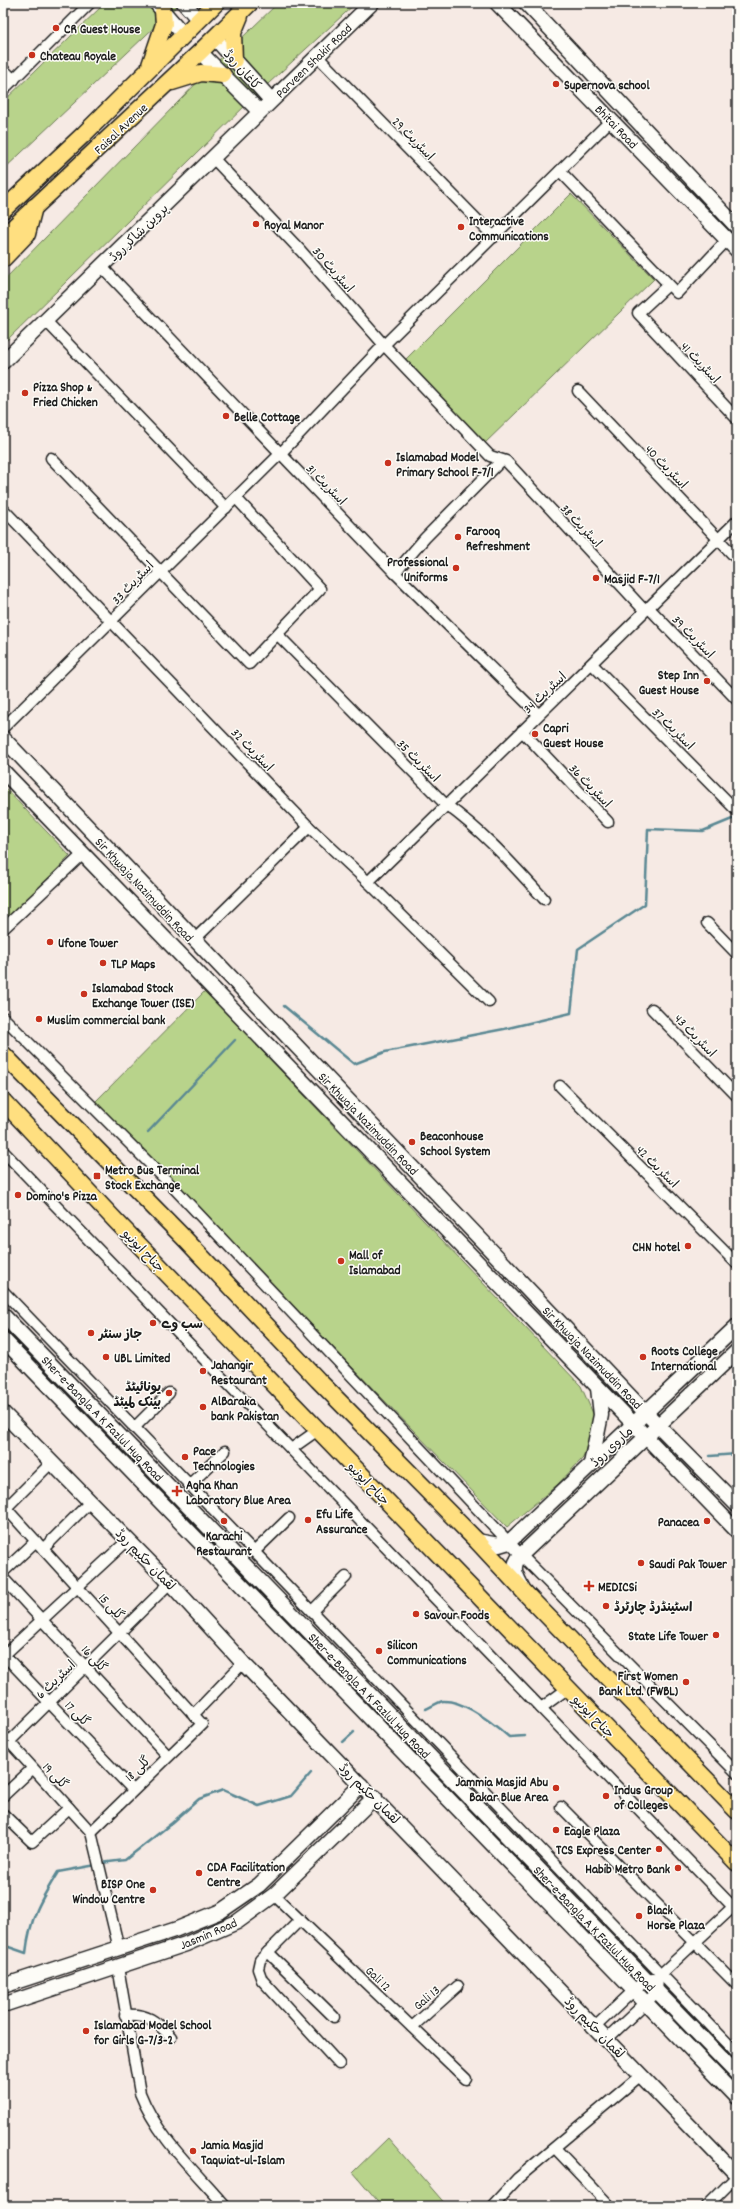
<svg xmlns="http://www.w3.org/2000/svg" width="740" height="2209" font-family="Dekko,'Playpen Sans Arabic',sans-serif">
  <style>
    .green { fill: #b8d38b; stroke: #6a7854 }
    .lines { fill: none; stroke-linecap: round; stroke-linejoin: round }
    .stream { stroke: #5a8893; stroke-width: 2.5 }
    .street-casing { stroke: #1c1c1c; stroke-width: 13 }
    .secondary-casing { stroke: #1c1c1c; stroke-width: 17 }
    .primary-casing { stroke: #1c1c1c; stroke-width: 19 }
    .street { stroke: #fdfcf7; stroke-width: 10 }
    .secondary { stroke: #fdfcf7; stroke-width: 14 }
    .primary { stroke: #ffdf80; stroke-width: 16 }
    .poi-dot { fill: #c8321e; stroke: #fdfcf7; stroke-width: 1.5 }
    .labels { text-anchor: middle; stroke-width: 3; stroke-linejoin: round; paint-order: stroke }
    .poi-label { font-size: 13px; font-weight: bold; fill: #1c1c1c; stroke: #fdfcf7; text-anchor: start }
    .street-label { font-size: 13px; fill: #1c1c1c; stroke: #fdfcf7 }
  </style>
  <rect width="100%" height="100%" fill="#f6eae4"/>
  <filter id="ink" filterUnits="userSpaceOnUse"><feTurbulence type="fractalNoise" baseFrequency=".025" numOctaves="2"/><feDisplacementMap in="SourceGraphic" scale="8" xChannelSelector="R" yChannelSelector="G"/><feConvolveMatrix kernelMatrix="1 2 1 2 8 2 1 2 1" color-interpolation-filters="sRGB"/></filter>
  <g filter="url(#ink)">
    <g class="green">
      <polygon points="105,3 180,3 3,170 3,102"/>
      <polygon points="278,3 356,3 256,95 3,344 3,281 222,57"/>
      <polygon points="571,194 654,279 483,445 404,361"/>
      <polygon points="3,786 70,856 3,924"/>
      <polygon points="205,991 581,1386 595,1418 583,1458 557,1485 507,1527 95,1102"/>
      <polygon points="388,2138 447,2206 382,2206 353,2172"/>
    </g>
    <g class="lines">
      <g class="stream">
        <polyline points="284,1006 354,1064 385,1052 504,1029 571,1013 578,949 645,904 648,829 703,831 737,817"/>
        <polyline points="148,1132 235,1040"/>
        <polyline points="710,1456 737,1454"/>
        <path d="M426,1709C431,1707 438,1702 443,1701C464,1700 494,1724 509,1737L525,1736"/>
        <polyline points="343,1742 354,1732"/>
        <polyline points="101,1863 125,1860 172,1823 199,1799 223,1790 259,1806 291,1796 311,1773"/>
        <path d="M3,1945L26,1953C30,1918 40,1901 58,1872L96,1865"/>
      </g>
      <g class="street-casing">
        <g id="street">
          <polyline points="317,56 494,237"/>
          <polyline points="3,69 14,80"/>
          <polyline points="3,90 90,3"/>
          <polyline points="213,158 301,251 384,345 490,456 506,461 644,610"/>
          <polyline points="560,171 677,293 727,240"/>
          <polyline points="102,267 395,573 538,714"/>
          <polyline points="668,285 638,313 737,419"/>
          <polyline points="46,321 226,508"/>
          <polyline points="578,391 737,559"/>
          <polyline points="51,458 249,664 320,589 236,498"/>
          <polyline points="3,509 309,827 368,882 489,1002"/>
          <polyline points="395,573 425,538 501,461"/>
          <polyline points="648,607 737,700"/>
          <path d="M278,635L445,804C483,831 513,865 544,899"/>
          <polyline points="592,664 737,811"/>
          <polyline points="3,728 280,454 379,350 611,120"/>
          <polyline points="522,731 608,822"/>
          <polyline points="368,882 737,521"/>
          <polyline points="707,923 737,954"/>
          <polyline points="3,929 83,854"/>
          <polyline points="194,940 309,827"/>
          <polyline points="652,1009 737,1096"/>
          <polyline points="3,1017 172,1186 521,1555 737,1773"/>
          <polyline points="560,1086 737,1264"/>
          <polyline points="3,1151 737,1911"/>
          <polyline points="3,1291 737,2053"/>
          <polyline points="134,1428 169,1393"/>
          <polyline points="291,1449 318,1430"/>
          <polyline points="189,1485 225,1451"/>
          <polyline points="3,1505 202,1724 91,1832"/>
          <polyline points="6,1508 52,1462"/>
          <polyline points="43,1549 90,1502"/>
          <polyline points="254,1552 289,1518"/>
          <polyline points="3,1572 36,1541"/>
          <polyline points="3,1578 168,1756"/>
          <polyline points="312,1611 346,1577"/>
          <polyline points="3,1654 133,1790"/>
          <polyline points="4,1655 128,1540"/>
          <polyline points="541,1708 567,1689"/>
          <polyline points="193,1715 243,1663"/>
          <polyline points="3,1735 91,1832 119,1949"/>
          <polyline points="9,1742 170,1583"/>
          <polyline points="3,1796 32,1769"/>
          <polyline points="561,1807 737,1985"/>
          <polyline points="3,1814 32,1842 69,1808"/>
          <polyline points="274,1895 466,2079"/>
          <polyline points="300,1920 260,1960 258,1969 262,1980 339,2064"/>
          <polyline points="268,1952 334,2017"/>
          <path d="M118,1967L140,2093C157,2137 195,2171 225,2206"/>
          <path d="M125,2015C147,2013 156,2021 171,2037"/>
          <polyline points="412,2027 458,1986"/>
          <polyline points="595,2027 645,1980 653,1979"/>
          <polyline points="607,2039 657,1992 658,1978 661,1974 733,1907"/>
          <polyline points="555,2148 610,2206"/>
          <polyline points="492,2206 518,2178 641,2075"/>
          <polyline points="707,2206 737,2176"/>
        </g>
      </g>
      <g class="secondary-casing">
        <g id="secondary">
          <polyline points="156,3 183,34"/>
          <polyline points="184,3 199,20"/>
          <polyline points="497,3 737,250"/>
          <polyline points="526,3 737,227"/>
          <polyline points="215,38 271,100"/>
          <polyline points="200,52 259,111"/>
          <polyline points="3,362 372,3"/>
          <polyline points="3,738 646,1413 737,1505"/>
          <polyline points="3,771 737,1531"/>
          <polyline points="3,1315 737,2074"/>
          <polyline points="3,1339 737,2097"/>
          <polyline points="3,1413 170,1583 243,1663 737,2175"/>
          <polyline points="591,1464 601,1415 598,1388"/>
          <polyline points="477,1541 499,1545 509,1542 737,1326"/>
          <path d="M522,1587C516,1575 510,1567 521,1555L737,1351"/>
          <polyline points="3,1986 177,1929 221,1911 259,1885 361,1785"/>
          <polyline points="3,2005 186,1944 237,1922 274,1895 375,1797"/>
        </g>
      </g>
      <g class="primary-casing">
        <g id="primary">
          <polyline points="234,60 233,33 240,16"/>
          <polyline points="150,65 164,24 163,11"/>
          <polyline points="172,82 201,73 223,75"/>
          <polyline points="3,210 84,134 216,3"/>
          <polyline points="3,237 200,52 250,3"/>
          <polyline points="3,259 27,234 34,207"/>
          <polyline points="3,1054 185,1239 318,1380 477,1541 527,1595 737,1811"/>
          <polyline points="3,1101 115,1220 737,1863"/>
        </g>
      </g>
      <use href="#street" class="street"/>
      <use href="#secondary" class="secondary"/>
      <use href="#primary" class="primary"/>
    </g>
  </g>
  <g class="poi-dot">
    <circle cx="56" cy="28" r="4"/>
    <circle cx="32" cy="55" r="4"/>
    <circle cx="556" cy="84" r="4"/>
    <circle cx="256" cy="224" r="4"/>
    <circle cx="461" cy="227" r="4"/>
    <circle cx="25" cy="393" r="4"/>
    <circle cx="226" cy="416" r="4"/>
    <circle cx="388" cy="463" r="4"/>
    <circle cx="458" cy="537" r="4"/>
    <circle cx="456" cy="568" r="4"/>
    <circle cx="596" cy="578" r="4"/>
    <circle cx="707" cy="681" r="4"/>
    <circle cx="535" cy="734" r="4"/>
    <circle cx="50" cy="942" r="4"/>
    <circle cx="103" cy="963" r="4"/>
    <circle cx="84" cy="994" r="4"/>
    <circle cx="39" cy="1019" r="4"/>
    <circle cx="412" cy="1142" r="4"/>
    <rect x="93" y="1172" width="8" height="8" rx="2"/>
    <circle cx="18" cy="1195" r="4"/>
    <circle cx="688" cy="1246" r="4"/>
    <circle cx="341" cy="1261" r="4"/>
    <circle cx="153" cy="1323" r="4"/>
    <circle cx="91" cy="1333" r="4"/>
    <circle cx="106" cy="1357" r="4"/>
    <circle cx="643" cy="1357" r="4"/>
    <circle cx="203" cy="1371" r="4"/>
    <circle cx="169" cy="1393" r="4"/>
    <circle cx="203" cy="1407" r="4"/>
    <circle cx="185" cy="1457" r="4"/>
    <path d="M175 1485h4v4h4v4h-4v4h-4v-4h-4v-4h4z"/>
    <circle cx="308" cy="1520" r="4"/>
    <circle cx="224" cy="1521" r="4"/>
    <circle cx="707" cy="1521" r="4"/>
    <circle cx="641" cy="1563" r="4"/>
    <path d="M587 1580h4v4h4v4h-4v4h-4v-4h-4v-4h4z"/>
    <circle cx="606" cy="1606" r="4"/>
    <circle cx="416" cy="1614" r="4"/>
    <circle cx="716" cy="1635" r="4"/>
    <circle cx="379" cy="1651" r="4"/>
    <circle cx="686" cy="1682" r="4"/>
    <circle cx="556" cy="1788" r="4"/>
    <circle cx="606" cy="1796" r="4"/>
    <circle cx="556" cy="1830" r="4"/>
    <circle cx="659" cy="1849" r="4"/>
    <circle cx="678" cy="1868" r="4"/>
    <circle cx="199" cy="1873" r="4"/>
    <circle cx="153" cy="1890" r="4"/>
    <circle cx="639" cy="1916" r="4"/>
    <circle cx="86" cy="2031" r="4"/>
    <circle cx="193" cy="2151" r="4"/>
  </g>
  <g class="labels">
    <g class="poi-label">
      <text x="64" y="33">CR Guest House</text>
      <text x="40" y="60">Chateau Royale</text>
      <text x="564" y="89">Supernova school</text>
      <text x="469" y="225">Interactive<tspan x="469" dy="15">Communications</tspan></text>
      <text x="264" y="229">Royal Manor</text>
      <text x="33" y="391">Pizza Shop &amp;<tspan x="33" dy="15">Fried Chicken</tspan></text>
      <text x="234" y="421">Belle Cottage</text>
      <text x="396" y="461">Islamabad Model<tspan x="396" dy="15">Primary School F-7/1</tspan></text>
      <text x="466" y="535">Farooq<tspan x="466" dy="15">Refreshment</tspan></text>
      <text x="448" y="566" text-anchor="end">Professional<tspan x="448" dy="15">Uniforms</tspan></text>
      <text x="604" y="583">Masjid F-7/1</text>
      <text x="699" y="679" text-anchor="end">Step Inn<tspan x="699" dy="15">Guest House</tspan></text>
      <text x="543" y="732">Capri<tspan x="543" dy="15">Guest House</tspan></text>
      <text x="58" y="947">Ufone Tower</text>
      <text x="111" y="968">TLP Maps</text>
      <text x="92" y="992">Islamabad Stock<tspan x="92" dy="15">Exchange Tower (ISE)</tspan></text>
      <text x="47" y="1024">Muslim commercial bank</text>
      <text x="420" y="1140">Beaconhouse<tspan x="420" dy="15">School System</tspan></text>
      <text x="105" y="1174">Metro Bus Terminal<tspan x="105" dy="15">Stock Exchange</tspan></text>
      <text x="26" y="1200">Domino's Pizza</text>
      <text x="680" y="1251" text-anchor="end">CHN hotel</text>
      <text x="349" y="1259">Mall of<tspan x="349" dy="15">Islamabad</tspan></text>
      <text x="161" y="1328">سب وے</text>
      <text x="99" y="1338">جاز سنٹر</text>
      <text x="651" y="1355">Roots College<tspan x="651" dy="15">International</tspan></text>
      <text x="114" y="1362">UBL Limited</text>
      <text x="211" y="1369">Jahangir<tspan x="211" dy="15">Restaurant</tspan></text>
      <text x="161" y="1391" text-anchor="end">یونائیٹڈ<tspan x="161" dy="15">بینک لمیٹڈ</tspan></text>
      <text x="211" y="1405">AlBaraka<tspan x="211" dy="15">bank Pakistan</tspan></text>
      <text x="193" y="1455">Pace<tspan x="193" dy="15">Technologies</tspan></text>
      <text x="186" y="1489">Agha Khan<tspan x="186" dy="15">Laboratory Blue Area</tspan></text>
      <text x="316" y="1518">Efu Life<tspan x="316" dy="15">Assurance</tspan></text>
      <text x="699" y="1526" text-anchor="end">Panacea</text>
      <text x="224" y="1540" text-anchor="middle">Karachi<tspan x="224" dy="15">Restaurant</tspan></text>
      <text x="649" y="1568">Saudi Pak Tower</text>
      <text x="598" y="1591">MEDICSi</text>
      <text x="614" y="1611">اسٹینڈرڈ چارٹرڈ</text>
      <text x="424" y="1619">Savour Foods</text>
      <text x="708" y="1640" text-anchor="end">State Life Tower</text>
      <text x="387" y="1649">Silicon<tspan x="387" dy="15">Communications</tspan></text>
      <text x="678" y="1680" text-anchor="end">First Women<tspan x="678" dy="15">Bank Ltd. (FWBL)</tspan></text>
      <text x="548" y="1786" text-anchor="end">Jammia Masjid Abu<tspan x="548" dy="15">Bakar Blue Area</tspan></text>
      <text x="614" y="1794">Indus Group<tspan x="614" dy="15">of Colleges</tspan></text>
      <text x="564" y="1835">Eagle Plaza</text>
      <text x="651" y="1854" text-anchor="end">TCS Express Center</text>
      <text x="207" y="1871">CDA Facilitation<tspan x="207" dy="15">Centre</tspan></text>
      <text x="670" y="1873" text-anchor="end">Habib Metro Bank</text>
      <text x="145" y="1888" text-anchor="end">BISP One<tspan x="145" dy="15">Window Centre</tspan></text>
      <text x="647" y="1914">Black<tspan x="647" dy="15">Horse Plaza</tspan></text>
      <text x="94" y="2029">Islamabad Model School<tspan x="94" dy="15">for Girls G-7/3-2</tspan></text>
      <text x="201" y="2149">Jamia Masjid<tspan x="201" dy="15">Taqwiat-ul-Islam</tspan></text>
    </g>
    <g class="street-label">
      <text transform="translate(313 60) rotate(-44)" y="5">Parveen Shakir Road</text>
      <text transform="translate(243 69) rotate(48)" y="5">کاغان روڈ</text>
      <text transform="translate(617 126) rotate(46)" y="5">Bhitai Road</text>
      <text transform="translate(120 128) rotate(-43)" y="5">Faisal Avenue</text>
      <text transform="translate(414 138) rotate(46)" y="5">اسٹریٹ 29</text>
      <text transform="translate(138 232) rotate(-44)" y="5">پروین شاکر روڈ</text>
      <text transform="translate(334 269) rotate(49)" y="5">اسٹریٹ 30</text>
      <text transform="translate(701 362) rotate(47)" y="5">اسٹریٹ 41</text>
      <text transform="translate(667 466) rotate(46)" y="5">اسٹریٹ 40</text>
      <text transform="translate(327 484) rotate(46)" y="5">اسٹریٹ 31</text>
      <text transform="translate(582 525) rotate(47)" y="5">اسٹریٹ 38</text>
      <text transform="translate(132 582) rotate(-46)" y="5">اسٹریٹ 33</text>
      <text transform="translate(694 636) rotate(46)" y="5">اسٹریٹ 39</text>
      <text transform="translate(544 692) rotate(-43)" y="5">اسٹریٹ 34</text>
      <text transform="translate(674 728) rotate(45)" y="5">اسٹریٹ 37</text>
      <text transform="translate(253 749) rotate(46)" y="5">اسٹریٹ 32</text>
      <text transform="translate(419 760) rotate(45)" y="5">اسٹریٹ 35</text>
      <text transform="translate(591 785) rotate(46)" y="5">اسٹریٹ 36</text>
      <text transform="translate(145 889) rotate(47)" y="5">Sir Khwaja Nazimuddin Road</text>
      <text transform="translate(696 1035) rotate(46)" y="5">اسٹریٹ 43</text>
      <text transform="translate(369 1123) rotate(46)" y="5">Sir Khwaja Nazimuddin Road</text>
      <text transform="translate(658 1166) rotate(45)" y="5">اسٹریٹ 42</text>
      <text transform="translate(144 1250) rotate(46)" y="5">جناح ایونیو</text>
      <text transform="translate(593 1357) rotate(46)" y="5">Sir Khwaja Nazimuddin Road</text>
      <text transform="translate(103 1418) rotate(46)" y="5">Sher-e-Bangla A K Fazlul Huq Road</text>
      <text transform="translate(611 1446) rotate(-43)" y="5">ماروی روڈ</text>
      <text transform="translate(369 1483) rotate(46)" y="5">جناح ایونیو</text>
      <text transform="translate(146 1559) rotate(46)" y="5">لقمان حکیم روڈ</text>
      <text transform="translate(112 1606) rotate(48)" y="5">گلی 15</text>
      <text transform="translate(95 1658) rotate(47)" y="5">گلی 16</text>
      <text transform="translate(55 1679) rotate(-44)" y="5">اسٹریٹ 6</text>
      <text transform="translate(370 1695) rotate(46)" y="5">Sher-e-Bangla A K Fazlul Huq Road</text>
      <text transform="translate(78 1713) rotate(46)" y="5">گلی 17</text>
      <text transform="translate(594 1716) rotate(46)" y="5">جناح ایونیو</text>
      <text transform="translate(137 1768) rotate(-44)" y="5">گلی 18</text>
      <text transform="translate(56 1775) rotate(47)" y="5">گلی 19</text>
      <text transform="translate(370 1793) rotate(45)" y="5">لقمان حکیم روڈ</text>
      <text transform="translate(595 1928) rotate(46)" y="5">Sher-e-Bangla A K Fazlul Huq Road</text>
      <text transform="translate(208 1933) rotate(-23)" y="5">Jasmin Road</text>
      <text transform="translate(379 1978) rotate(44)" y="5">Gali 12</text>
      <text transform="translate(426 1997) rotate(-41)" y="5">Gali 13</text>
      <text transform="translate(595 2027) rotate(46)" y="5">لقمان حکیم روڈ</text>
    </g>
  </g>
  <rect width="740" height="2209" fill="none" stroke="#fdfcf7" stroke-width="16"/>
  <rect x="8" y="8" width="724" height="2193" fill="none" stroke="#1c1c1c" stroke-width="1.5" filter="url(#ink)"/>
</svg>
